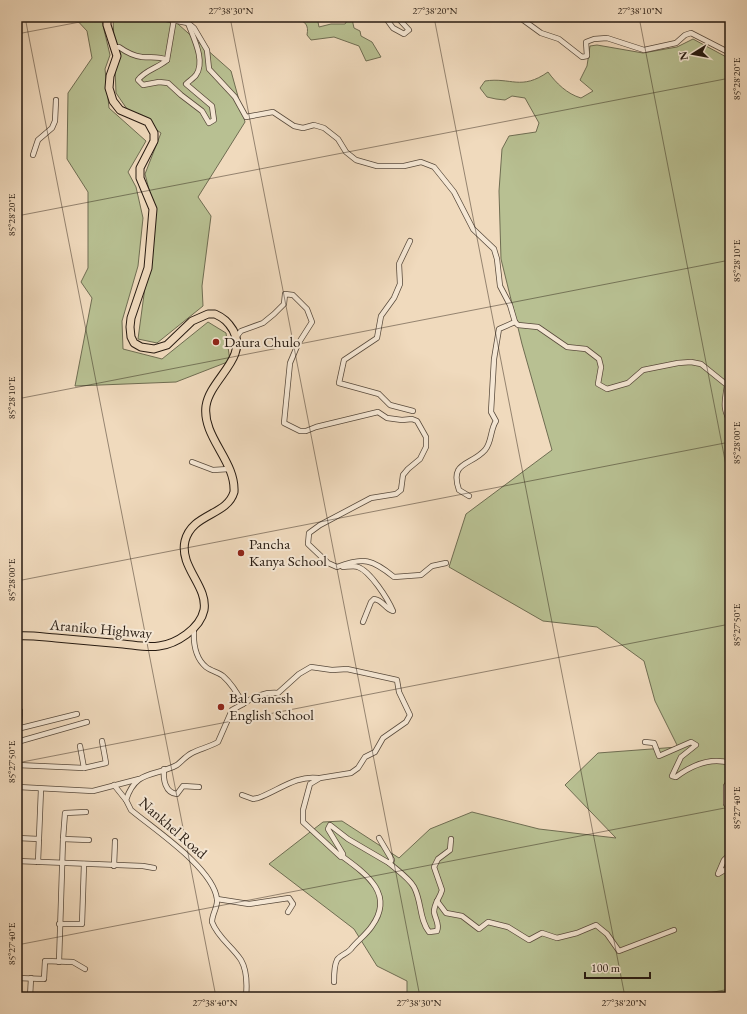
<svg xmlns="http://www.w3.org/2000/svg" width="747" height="1014" font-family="'EB Garamond',serif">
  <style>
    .green { fill: #b8c092; stroke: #6f6d52 }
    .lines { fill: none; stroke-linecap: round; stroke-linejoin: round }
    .minor-casing { stroke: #584a3c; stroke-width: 6 }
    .highway-casing { stroke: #261a11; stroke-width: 9 }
    .minor { stroke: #f5e7d4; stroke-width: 4.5 }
    .highway { stroke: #f0dabd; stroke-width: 7 }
    .ticks { fill: none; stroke: #261a11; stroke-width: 1; stroke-opacity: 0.45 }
    .poi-dot { fill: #8f2418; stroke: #f5e7d4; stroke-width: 1.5 }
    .labels { text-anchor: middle; stroke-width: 4; stroke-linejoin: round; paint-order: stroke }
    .poi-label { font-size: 15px; fill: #261a11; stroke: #f5e7d4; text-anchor: start }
    .street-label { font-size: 15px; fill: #261a11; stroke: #f5e7d4 }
    .neatline { fill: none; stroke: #261a11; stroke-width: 1.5 }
    .ticks-label { font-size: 10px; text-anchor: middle; fill: #261a11 }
  </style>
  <rect width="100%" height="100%" fill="#f0dabd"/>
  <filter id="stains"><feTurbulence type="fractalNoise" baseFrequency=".005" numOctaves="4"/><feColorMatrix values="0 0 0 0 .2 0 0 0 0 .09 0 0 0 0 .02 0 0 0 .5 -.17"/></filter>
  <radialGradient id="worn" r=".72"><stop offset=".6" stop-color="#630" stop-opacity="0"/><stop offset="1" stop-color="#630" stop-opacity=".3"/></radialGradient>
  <g class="green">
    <polygon points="74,17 101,17 110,55 105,69 109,108 146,141 128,172 136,187 143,218 138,266 122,321 123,349 162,359 208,322 226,333 230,361 176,382 75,386 92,298 81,282 88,268 88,192 67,159 68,93 92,58 87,31"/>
    <polygon points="113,17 170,17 231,71 245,122 198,197 211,216 202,286 203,306 157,343 138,339 155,213 145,174 161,133 127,109 116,93"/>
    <path d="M297,17H317L319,27L331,24H345L349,18L352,19L354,28L360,31L361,36L372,42L381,57L366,61L359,46L334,37L311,40L307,35C309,24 305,23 297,17Z"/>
    <path d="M693,39L730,59V997H407V981L377,966L354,929L269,864L323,822L342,821L399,858L430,829L472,812L539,829L616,838L565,785L598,753L678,747L655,701L644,661L597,627L543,621L449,567L466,514L552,450L522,344L501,259L499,191L502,149L509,136L536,132L539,123L525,98L512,96L505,100L496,99L487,97L480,88L485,81C511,77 521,91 548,72C556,83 567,94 581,98L593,91L580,80L587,66L590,46L597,45L643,53L677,47Z"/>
  </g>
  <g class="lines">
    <g class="minor-casing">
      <g id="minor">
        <path d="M155,17L188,23L194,28L207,50L209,69L235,97L246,117L273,112L294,126L303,128L314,125L324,128L338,139L346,152L356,160L377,166H404L421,162L434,167L454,192L473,229L494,249L497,259L500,286L510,305L515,322L499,329L494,359L491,412L496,421C490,430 492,442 485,450C471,466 449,461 459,490L469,496"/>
        <polyline points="385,17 393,28 404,34 409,30 397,17"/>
        <polyline points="519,17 541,33 559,39 582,57 587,56 586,42 594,39 607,38 644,50 676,43 685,35 691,33 730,53"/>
        <path d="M174,19L167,60C158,68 145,70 138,80L143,85L159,82L168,83L181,95L202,111L209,123L214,120L212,106L186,84C189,81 194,78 196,75C206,61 193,37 188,23"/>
        <path d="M115,48L119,47C126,52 134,56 142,57C152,58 158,56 167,60"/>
        <polyline points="33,155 38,140 52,128 55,121 56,100"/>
        <polyline points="410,241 399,264 400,284 394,298 381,316 377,338 344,360 339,383 379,394 390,405 413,411"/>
        <path d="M515,322L518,325L538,327L567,347L586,349L599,359L601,367L598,384L607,389L628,383L643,370L678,363L691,362L701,364L727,385C725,402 722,406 730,422"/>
        <path d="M237,336L241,331L263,323L274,314L284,304L285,294L293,295L307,309L312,322L298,344L290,363L284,423L300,431H306L316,427L378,412L387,418L402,420L412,419L417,421L426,437V447L420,459L408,469L403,475L401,490L396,494L371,498L320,525L309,533L308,544L328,563L337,567C364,557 372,559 394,577L421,575L432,566L446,563"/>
        <polyline points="192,462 213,470 229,469"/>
        <path d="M343,567C347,567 354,565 358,567C370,571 388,599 393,611C385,609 383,600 374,599L371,602L363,622"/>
        <path d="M194,627C193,641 194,657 206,667C211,671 218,672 223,676C232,684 238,694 243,704L232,710L218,742C209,747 200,749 192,753C186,756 182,761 177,765C155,777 136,769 126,800L131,810C155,830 213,868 217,899C218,907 212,914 212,922C218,938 232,946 241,960C247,970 247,986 246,997"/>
        <path d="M243,704C255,696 265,692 278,693L299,674L311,667L332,670L347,669L397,680L399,692L410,715L406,722L383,738L375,752L365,757L358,768L351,773L320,778L310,784L303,810V822L341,857H343V854L328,829L330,825L348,839L389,863L392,860L379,838"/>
        <polyline points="17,729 77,714"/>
        <polyline points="19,729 20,711"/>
        <polyline points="17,742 87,722"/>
        <path d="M645,742L654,743L659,756L691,742L696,745L681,757L672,776L676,777C692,765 710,757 730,763"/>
        <polyline points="80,746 84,768"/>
        <polyline points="17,765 84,768 106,763 102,741"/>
        <path d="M164,769C163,779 165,793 177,794L183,786L199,787"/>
        <polyline points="730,780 726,786 726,804 730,804"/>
        <polyline points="114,785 126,800"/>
        <path d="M242,795L253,799L258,798C278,791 296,775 318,778"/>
        <polyline points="17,835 18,787 93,791 139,779"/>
        <polyline points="17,838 39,839"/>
        <polyline points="63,839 89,840"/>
        <polyline points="730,854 724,860 718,874 730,867"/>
        <polyline points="17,861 143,866 154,868"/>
        <polyline points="38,862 41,789"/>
        <path d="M389,863C397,870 409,878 414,887C422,902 419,919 429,932L437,931C440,924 435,919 434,912C434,903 440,898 442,890L434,867L438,859L450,850L451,839"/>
        <polyline points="114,866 115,841"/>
        <polyline points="217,899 249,904 289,898 293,904 288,912"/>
        <polyline points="437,901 446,913 462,916 479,929 488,922 508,927 529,940 542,933 557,938 577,933 596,925 607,934 619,951 674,930"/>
        <polyline points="59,924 82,924 84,864"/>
        <polyline points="59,962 63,839 65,813 86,812"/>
        <polyline points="17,978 44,979 45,961 73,962 85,969"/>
        <path d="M334,982C334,975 334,966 337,960C340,955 347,954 351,949C357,941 366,935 372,926C395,894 366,874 343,857"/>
        <polyline points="30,997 31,978"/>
      </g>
    </g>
    <g class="highway-casing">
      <path id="highway" d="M17,636C30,635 43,637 56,638C78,640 101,642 123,644C134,645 147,648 159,646C176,644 200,629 204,610C208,586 179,567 185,541C192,513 227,516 234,492C236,461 202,437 206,406C210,379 249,358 233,330C228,322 224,318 215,314H208L192,321L167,345L154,349L141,347L134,343L131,337L130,327L131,318L148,268L153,209L140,178V168L154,141V133L148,122L120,110L113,101L109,88L110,76L117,56L107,25V17"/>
    </g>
    <use href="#minor" class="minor"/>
    <use href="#highway" class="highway"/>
  </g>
  <path class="ticks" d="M25,17L216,997M230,17L420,997M434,17L625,997M639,17L730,486M17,34L106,17M17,216L730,78M17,399L730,260M17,581L730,442M17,763L730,624M17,945L730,807M687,997L730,989"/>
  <g class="poi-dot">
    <circle cx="216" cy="342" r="4"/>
    <circle cx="241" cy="553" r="4"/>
    <circle cx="221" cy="707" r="4"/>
  </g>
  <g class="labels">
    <g class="poi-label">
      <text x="224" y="347">Daura Chulo</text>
      <text x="249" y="549">Pancha<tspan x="249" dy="17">Kanya School</tspan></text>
      <text x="229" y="703">Bal Ganesh<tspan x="229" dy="17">English School</tspan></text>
    </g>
    <g class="street-label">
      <text transform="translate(101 629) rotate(5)" y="5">Araniko Highway</text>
      <text transform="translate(173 828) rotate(41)" y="5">Nankhel Road</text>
    </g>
  </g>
  <rect width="747" height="1014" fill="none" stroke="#f0dabd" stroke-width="44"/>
  <g transform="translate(693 54) rotate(259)" stroke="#f5e7d4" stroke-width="3" paint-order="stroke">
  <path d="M0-3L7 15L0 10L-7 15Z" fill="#261a11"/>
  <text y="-6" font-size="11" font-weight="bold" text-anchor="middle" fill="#261a11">N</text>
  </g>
  <path d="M585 972v6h65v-6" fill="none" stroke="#261a11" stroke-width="2"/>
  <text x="591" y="972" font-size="12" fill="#261a11" stroke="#f5e7d4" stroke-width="3" paint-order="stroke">100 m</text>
  <rect x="22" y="22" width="703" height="970" class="neatline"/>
  <g class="ticks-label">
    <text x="231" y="14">27°38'30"N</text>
    <text x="435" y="14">27°38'20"N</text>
    <text x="640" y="14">27°38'10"N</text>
    <text transform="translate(736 79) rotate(-90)" y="4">85°28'20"E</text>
    <text transform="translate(11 215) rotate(-90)" y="4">85°28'20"E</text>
    <text transform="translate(736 261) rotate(-90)" y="4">85°28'10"E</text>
    <text transform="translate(11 398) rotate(-90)" y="4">85°28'10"E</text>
    <text transform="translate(736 443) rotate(-90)" y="4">85°28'00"E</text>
    <text transform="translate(11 580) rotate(-90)" y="4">85°28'00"E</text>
    <text transform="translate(736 625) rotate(-90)" y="4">85°27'50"E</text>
    <text transform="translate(11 762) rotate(-90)" y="4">85°27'50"E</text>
    <text transform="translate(736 808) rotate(-90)" y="4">85°27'40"E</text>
    <text transform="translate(11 944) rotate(-90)" y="4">85°27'40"E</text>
    <text x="215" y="1006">27°38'40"N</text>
    <text x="419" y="1006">27°38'30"N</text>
    <text x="624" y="1006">27°38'20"N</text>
  </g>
  <rect width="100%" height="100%" filter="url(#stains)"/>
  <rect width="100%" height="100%" fill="url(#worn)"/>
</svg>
